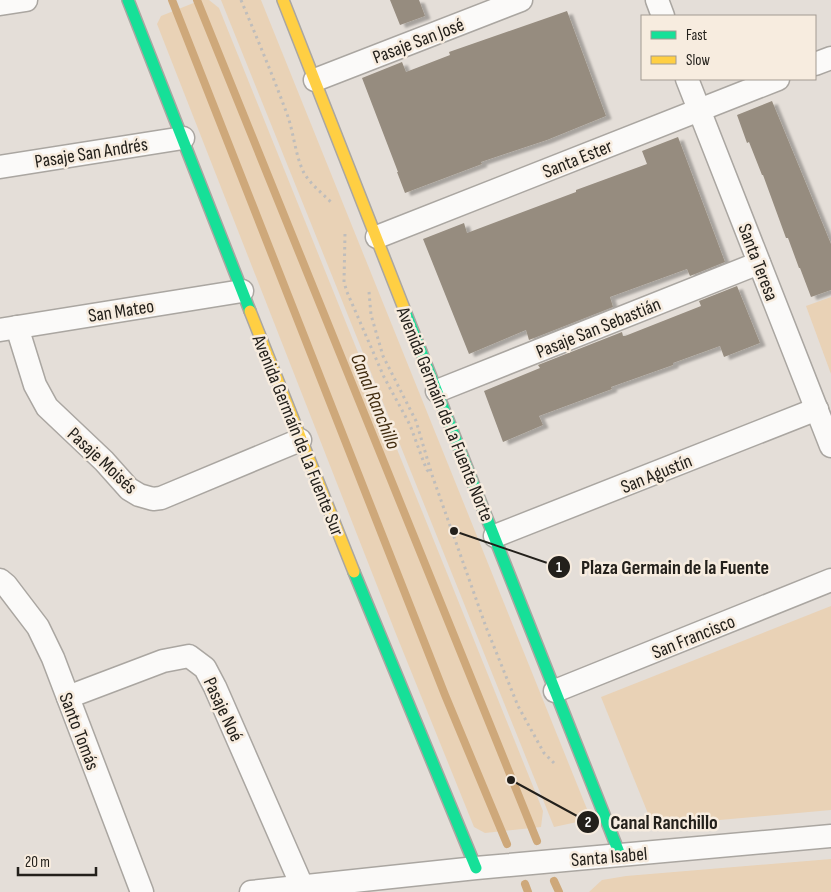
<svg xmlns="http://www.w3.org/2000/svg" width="831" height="892" font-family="'Sofia Sans Condensed',sans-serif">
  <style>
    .green { fill: #e9d2b6 }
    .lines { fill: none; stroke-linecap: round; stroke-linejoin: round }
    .stream { stroke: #cea87a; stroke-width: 8 }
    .building { fill: #968c7f; filter: url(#shadow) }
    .street-casing { stroke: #aaa6a1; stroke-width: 25 }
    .fast-casing { stroke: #aaa6a1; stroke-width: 14 }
    .slow-casing { stroke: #aaa6a1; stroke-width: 14 }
    .path { stroke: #bfbdbb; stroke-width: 3; stroke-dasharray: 2.5 4; stroke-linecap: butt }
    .street { stroke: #fbfaf9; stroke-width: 22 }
    .fast { stroke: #16e098; stroke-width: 11 }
    .slow { stroke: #ffcf43; stroke-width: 11 }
    .labels { text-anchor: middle; stroke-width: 5; stroke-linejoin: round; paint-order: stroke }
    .street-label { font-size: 19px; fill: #23201b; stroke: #f7ecdf }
    .water-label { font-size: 20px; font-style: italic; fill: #412c0f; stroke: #f7ecdf }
    .leader { fill: none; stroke: #23201b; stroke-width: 2 }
    .callout-dot { fill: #23201b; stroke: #f7ecdf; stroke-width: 2 }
    .mark-label { font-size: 15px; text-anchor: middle; font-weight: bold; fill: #fff }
    .callout-label { font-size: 20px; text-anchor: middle; font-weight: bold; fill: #23201b; stroke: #f7ecdf; stroke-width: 5; stroke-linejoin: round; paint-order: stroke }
  </style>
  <defs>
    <filter id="shadow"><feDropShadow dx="5.5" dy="3" stdDeviation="1" flood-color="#0004"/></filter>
  </defs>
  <rect width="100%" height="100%" fill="#e4ded8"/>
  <g class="green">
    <polygon points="201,0 209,0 219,8 543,811 541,827 485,833 474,827 396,634 157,24 161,16"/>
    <polygon points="221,0 261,0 591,819 554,827"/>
    <polygon points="831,297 831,374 806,306"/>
    <polygon points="831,606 831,810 653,826 601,697"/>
    <polygon points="831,859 831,892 589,892 602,880 626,876"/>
  </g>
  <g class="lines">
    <g class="stream">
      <polyline points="172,0 445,695 507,844"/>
      <polyline points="197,0 537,841"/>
      <polyline points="554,881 559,892"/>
      <polyline points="525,884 528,892"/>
    </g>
  </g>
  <g class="building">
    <polygon points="390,0 419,0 425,16 400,25"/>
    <polygon points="567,11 606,116 547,140 481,162 482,164 405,193 397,172 398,172 362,78 402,62 406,72 450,55 449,52"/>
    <polygon points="772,101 831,244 831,290 811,297 800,268 799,268 788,238 786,238 763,175 762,175 749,142 747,143 737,115"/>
    <polygon points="678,137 725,262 690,276 687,269 610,297 613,307 529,340 526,330 469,354 423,239 464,223 467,233 576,192 576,190 647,164 642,151"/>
    <polygon points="737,286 760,343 724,357 720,346 673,363 673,365 611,387 612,389 539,416 543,425 503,442 484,391 540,368 538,365 622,332 623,336 625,336 701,306 699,301"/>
  </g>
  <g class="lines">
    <g class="street-casing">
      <g id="street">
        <polyline points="657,0 663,16"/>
        <polyline points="0,4 26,0"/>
        <polyline points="815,64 831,58"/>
        <polyline points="687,79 831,446"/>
        <polyline points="315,80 521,0"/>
        <polyline points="0,167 183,138"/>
        <polyline points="377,237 778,79"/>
        <polyline points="17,327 35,385 47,407 104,461 129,489 139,495 153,499 161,498 300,440"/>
        <polyline points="0,330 242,291"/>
        <polyline points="437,391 759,263"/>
        <polyline points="495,536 817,409"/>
        <polyline points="0,580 6,585 38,627 53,658 142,892"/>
        <polyline points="555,691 831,580"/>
        <polyline points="68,697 163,661 189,656 205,668 215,687 302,886"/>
        <polyline points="251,892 476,868 831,836"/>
      </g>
    </g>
    <g class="fast-casing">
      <g id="fast">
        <polyline points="128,0 250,311"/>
        <polyline points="405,311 620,855"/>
        <polyline points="354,572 476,868"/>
      </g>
    </g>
    <g class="slow-casing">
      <g id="slow">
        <polyline points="283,0 405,311"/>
        <polyline points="250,311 354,572"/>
      </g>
    </g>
    <g class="path">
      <path d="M241,0C257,38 273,76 287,114C294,133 295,155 304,173C311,185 323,194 333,204"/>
      <polyline points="345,234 344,282 347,292 384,377 410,425 424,463 427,470 431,473"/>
      <polyline points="369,292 371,315 383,356 416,421 432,475 486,627 518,706 544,753 554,763"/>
    </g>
    <use href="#street" class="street"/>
    <use href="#fast" class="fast"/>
    <use href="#slow" class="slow"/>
  </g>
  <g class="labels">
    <g class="street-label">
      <text transform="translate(418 40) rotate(-21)" y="7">Pasaje San José</text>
      <text transform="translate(91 152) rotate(-9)" y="7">Pasaje San Andrés</text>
      <text transform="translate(577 158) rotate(-22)" y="7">Santa Ester</text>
      <text transform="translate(759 262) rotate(69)" y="7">Santa Teresa</text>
      <text transform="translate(121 310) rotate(-9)" y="7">San Mateo</text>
      <text transform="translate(598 327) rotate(-22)" y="7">Pasaje San Sebastián</text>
      <text transform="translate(446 414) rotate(68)" y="7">Avenida Germaín de La Fuente Norte</text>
      <text transform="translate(299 435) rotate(68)" y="7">Avenida Germaín de La Fuente Sur</text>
      <text transform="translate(103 460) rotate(43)" y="7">Pasaje Moisés</text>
      <text transform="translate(656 473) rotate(-22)" y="7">San Agustín</text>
      <text transform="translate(693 636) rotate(-22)" y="7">San Francisco</text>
      <text transform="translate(224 709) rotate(65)" y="7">Pasaje Noé</text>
      <text transform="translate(80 731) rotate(69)" y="7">Santo Tomás</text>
      <text transform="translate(609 856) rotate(-5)" y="7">Santa Isabel</text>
    </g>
    <g class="water-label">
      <text transform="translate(376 401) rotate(68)" y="7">Canal Ranchillo</text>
    </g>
  </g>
  <path class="leader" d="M454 531L559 567M511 780L588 822"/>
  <g class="callout-dot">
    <circle cx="454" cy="531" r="5"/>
    <circle cx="511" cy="780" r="5"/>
    <circle cx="559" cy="567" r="12"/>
    <circle cx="588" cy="822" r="12"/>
  </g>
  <g class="mark-label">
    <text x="559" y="572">1</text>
    <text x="588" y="827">2</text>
  </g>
  <g class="callout-label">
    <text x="675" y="574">Plaza Germain de la Fuente</text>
    <text x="664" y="829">Canal Ranchillo</text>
  </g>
  <rect x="641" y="15" width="175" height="65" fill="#f7ecdf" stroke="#a29a91"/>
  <rect x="651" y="31" width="25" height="8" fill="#16e098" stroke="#a29a91"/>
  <text x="686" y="40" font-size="15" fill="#23201b">Fast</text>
  <rect x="651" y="56" width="25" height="8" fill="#ffcf43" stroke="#a29a91"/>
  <text x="686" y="65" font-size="15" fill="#23201b">Slow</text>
  <path d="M18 867v8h78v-8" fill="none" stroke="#23201b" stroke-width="2.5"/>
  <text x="25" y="867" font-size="15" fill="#23201b" stroke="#f7ecdf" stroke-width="4" paint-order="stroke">20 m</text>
</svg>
